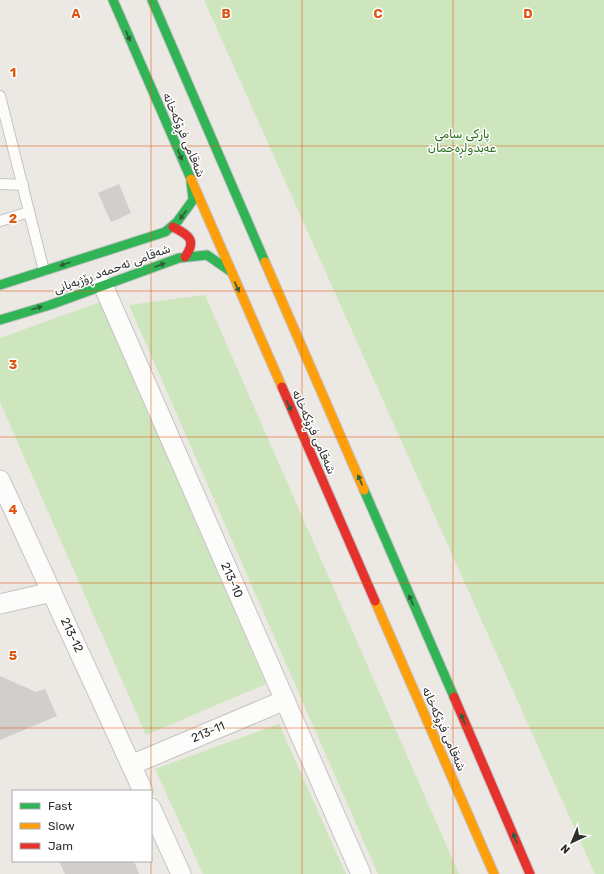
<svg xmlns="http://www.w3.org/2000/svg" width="604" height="874" font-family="Rubik,'Noto Sans Arabic',sans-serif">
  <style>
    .green { fill: #cee6be }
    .building { fill: #d1cecb }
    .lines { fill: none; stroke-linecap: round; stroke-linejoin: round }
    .lane-casing { stroke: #c5c4c5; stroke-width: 12 }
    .street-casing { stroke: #c5c4c5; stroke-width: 21 }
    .fast-casing { stroke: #c5c4c5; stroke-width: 11 }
    .slow-casing { stroke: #c5c4c5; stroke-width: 11 }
    .jam-casing { stroke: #c5c4c5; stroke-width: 11 }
    .lane { stroke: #fcfcfb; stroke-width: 10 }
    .street { stroke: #fcfcfb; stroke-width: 19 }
    .fast { stroke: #30b455; stroke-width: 9 }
    .slow { stroke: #ff9f0a; stroke-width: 9 }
    .jam { stroke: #e5322d; stroke-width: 9 }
    .oneway { fill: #2f5d3c }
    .grid { fill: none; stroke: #df570e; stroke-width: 1; stroke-opacity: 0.55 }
    .labels { text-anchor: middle; stroke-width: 3; stroke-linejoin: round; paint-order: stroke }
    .park-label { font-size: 12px; fill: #2c6e1b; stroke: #fff }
    .street-label { font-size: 12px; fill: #2e2e2e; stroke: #fff }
    .grid-label { font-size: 13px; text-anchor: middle; font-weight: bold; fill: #df570e; stroke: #fff; stroke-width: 3; stroke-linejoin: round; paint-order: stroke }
  </style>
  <rect width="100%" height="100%" fill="#ece8e4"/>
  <g class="green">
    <polygon points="204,0 604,0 604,874 595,874"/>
    <polygon points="205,295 459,874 378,874 129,305"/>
    <polygon points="100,302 266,684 146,735 0,402 0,338"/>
    <polygon points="279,724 346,874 203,874 155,769"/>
  </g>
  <g class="building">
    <polygon points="119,184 131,213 111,222 98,193"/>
    <polygon points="0,676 36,692 45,689 57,716 0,740"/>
    <polygon points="59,861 134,861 139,874 65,874"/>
  </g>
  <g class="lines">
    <g class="lane-casing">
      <g id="lane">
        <polyline points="0,96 44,271"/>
        <polyline points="0,184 23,185"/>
        <polyline points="0,221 29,212"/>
      </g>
    </g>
    <g class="street-casing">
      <g id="street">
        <polyline points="103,285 361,874"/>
        <polyline points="0,480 143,791"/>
        <polyline points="0,604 52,592"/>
        <polyline points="131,765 285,700"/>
        <polyline points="151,808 181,874"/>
      </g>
    </g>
    <g class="fast-casing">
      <g id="fast">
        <polyline points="113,0 191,179"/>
        <polyline points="152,0 265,262"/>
        <polyline points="0,285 165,232 177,222 193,200 191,182"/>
        <polyline points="0,320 50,305 179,258 207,255 230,271"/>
        <polyline points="364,490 454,697"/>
      </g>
    </g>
    <g class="slow-casing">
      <g id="slow">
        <polyline points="191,179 282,387"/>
        <polyline points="265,262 364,490"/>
        <polyline points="375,601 494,874"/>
      </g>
    </g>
    <g class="jam-casing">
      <g id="jam">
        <path d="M173,227C189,235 197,240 185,257"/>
        <polyline points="282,387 375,601"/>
        <polyline points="454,697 530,874"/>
      </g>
    </g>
    <use href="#lane" class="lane"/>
    <use href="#street" class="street"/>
    <use href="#fast" class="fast"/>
    <use href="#slow" class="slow"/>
    <use href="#jam" class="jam"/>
  </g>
  <defs><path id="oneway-solid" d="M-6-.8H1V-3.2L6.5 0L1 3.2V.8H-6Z"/></defs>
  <g class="oneway">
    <use href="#oneway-solid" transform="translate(128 36) rotate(67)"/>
    <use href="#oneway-solid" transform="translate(180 155) rotate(67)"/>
    <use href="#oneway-solid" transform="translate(183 215) rotate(127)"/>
    <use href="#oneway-solid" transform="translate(65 264) rotate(162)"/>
    <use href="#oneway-solid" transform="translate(160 265) rotate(-20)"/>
    <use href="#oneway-solid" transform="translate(237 287) rotate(66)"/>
    <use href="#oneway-solid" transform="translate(37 308) rotate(-17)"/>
    <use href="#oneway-solid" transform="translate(289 406) rotate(66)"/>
    <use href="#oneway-solid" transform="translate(360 480) rotate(-113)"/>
    <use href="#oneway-solid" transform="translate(411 600) rotate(-113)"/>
    <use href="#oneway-solid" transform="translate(463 719) rotate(-113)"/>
    <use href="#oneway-solid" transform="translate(515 838) rotate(-113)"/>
  </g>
  <path class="grid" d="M151,0V791M302,0V874M453,0V874M0,146H604M0,291H604M0,437H604M0,583H604M0,728H604M151,791V861M151,861V874"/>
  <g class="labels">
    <g class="park-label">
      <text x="462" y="138">پارکی سامی<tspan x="462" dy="14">عەبدولڕەحمان</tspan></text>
    </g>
    <g class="street-label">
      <text transform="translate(184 135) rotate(67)" y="4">شەقامی فڕۆکەخانە</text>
      <text transform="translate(112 269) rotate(-20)" y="4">شەقامی ئەحمەد ڕۆژبەیانی</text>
      <text transform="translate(314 432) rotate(66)" y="4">شەقامی فڕۆکەخانە</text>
      <text transform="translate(232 580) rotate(66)" y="4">213-10</text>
      <text transform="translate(72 635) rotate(65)" y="4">213-12</text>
      <text transform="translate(444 729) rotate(66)" y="4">شەقامی فڕۆکەخانە</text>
      <text transform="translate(208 732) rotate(-23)" y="4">213-11</text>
    </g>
  </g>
  <g class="grid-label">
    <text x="76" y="18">A</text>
    <text x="226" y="18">B</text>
    <text x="378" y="18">C</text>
    <text x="528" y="18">D</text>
    <text x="13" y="77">1</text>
    <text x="13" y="223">2</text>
    <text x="13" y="369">3</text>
    <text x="13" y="514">4</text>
    <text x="13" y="660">5</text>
  </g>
  <rect x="12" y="790" width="140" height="72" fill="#ffffff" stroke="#ababab"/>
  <rect x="20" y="803" width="20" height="6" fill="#30b455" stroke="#ababab"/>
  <text x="48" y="810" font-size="12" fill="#2e2e2e">Fast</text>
  <rect x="20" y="823" width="20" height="6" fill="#ff9f0a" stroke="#ababab"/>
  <text x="48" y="830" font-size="12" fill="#2e2e2e">Slow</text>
  <rect x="20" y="843" width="20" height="6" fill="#e5322d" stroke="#ababab"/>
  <text x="48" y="850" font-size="12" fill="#2e2e2e">Jam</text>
  <g transform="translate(572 842) rotate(224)" stroke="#ffffff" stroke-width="3" paint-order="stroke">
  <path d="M0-3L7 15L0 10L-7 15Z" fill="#2e2e2e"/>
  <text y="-6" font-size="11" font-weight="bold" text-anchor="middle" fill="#2e2e2e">N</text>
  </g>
</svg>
